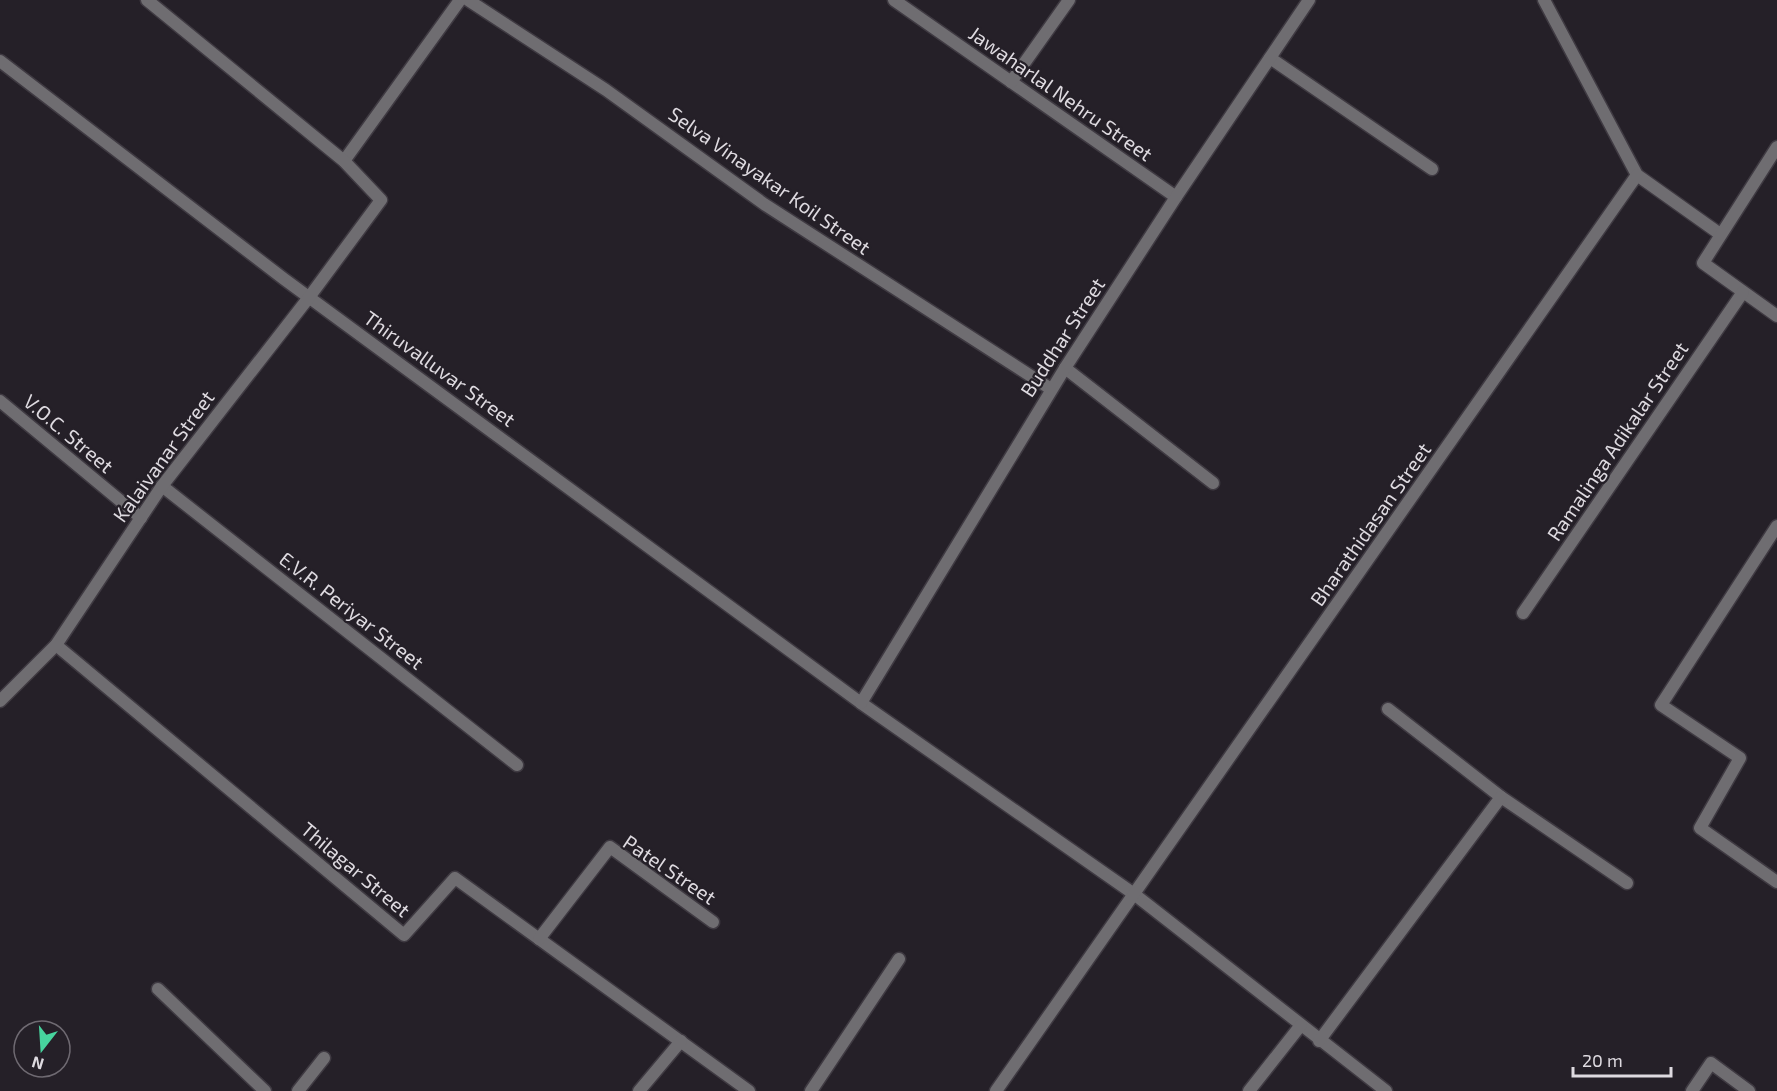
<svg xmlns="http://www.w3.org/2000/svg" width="1777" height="1091" font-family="'Exo 2',sans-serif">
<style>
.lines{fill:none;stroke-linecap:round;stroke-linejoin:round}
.street-casing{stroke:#3f3a42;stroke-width:15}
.street{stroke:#6f6d71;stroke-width:12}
.labels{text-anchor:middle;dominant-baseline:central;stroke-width:4.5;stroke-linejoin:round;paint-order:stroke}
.street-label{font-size:20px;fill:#dedae0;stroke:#252028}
</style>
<rect width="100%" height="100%" fill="#252028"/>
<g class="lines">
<defs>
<g id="street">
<path d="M468 0 606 90 764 204 1051 389"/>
<path d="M894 0 1176 197"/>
<path d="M1544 0 1637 175 1720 234"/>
<path d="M1270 58 1432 169"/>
<path d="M0 61 284 279 861 703 1134 894 1386 1091"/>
<path d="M1011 82 1069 0"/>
<path d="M1777 147 1703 263 1777 316"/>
<path d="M344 161 460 0"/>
<path d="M1065 368 1213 483"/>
<path d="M0 401 141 518"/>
<path d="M162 486 517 765"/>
<path d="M1777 526 1661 705 1740 758 1700 828 1777 882"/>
<path d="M1523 613 1743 292"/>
<path d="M56 645 404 935 455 878 749 1091"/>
<path d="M0 701 56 645 162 486 310 296 381 200 344 161 147 0"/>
<path d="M861 703 1065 368 1176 197 1309 0"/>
<path d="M1388 709 1501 797 1627 883"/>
<path d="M539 939 610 847 713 922"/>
<path d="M158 989 265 1091"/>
<path d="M1319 1041 1501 797"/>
<path d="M298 1091 324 1058"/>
<path d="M639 1091 681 1041"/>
<path d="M811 1091 899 959"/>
<path d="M996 1091 1637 175"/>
<path d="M1249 1091 1301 1025"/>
<path d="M1692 1091 1711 1063 1749 1091"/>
</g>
</defs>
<use href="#street" class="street-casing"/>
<use href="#street" class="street"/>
</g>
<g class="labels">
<g class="street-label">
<text transform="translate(1061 93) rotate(35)">Jawaharlal Nehru Street</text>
<text transform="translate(770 180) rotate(35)">Selva Vinayakar Koil Street</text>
<text transform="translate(1062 337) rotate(-57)">Buddhar Street</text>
<text transform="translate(440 368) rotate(36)">Thiruvalluvar Street</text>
<text transform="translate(69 433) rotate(40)">V.O.C. Street</text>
<text transform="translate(1617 441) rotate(-56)">Ramalinga Adikalar Street</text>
<text transform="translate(163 456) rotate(-54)">Kalaivanar Street</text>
<text transform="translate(1370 524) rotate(-55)">Bharathidasan Street</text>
<text transform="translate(352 610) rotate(38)">E.V.R. Periyar Street</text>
<text transform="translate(356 869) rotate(40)">Thilagar Street</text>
<text transform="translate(670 869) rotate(34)">Patel Street</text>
</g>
</g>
<g transform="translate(42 1049) rotate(197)"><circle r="28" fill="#252028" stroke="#6f6a72" stroke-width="1.5"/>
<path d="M0-4.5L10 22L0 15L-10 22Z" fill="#47d49e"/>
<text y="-9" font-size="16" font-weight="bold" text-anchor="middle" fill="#dedae0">N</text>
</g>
<path d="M1573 1067v9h98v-9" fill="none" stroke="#dedae0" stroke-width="3"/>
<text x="1582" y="1067" font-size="18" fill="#dedae0" stroke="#252028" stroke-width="4.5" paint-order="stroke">20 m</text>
</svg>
